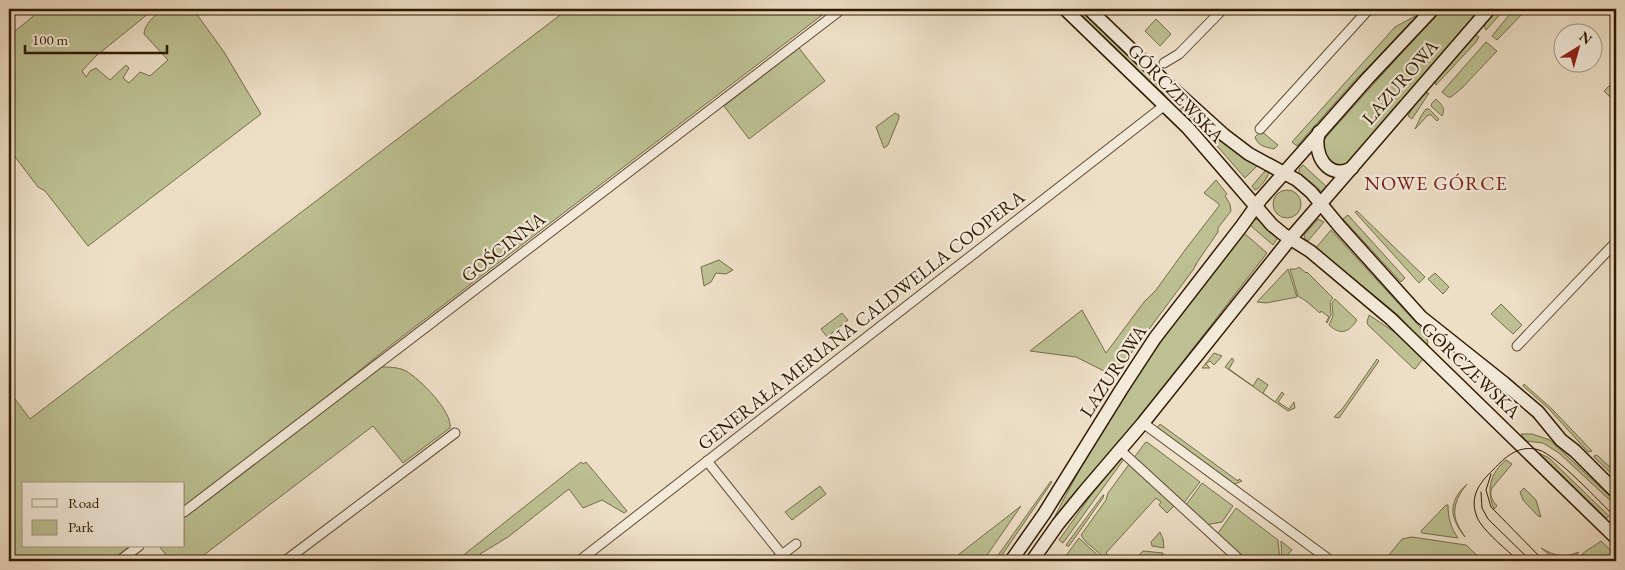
<svg xmlns="http://www.w3.org/2000/svg" width="1625" height="570" font-family="'EB Garamond',serif">
<style>
.green{fill:#bcc092;stroke:#766d49}
.lines{fill:none;stroke-linecap:round;stroke-linejoin:round}
.minor-casing{stroke:#604b32;stroke-width:11}
.secondary-casing{stroke:#311a00;stroke-width:15}
.minor{stroke:#f3eada;stroke-width:9}
.secondary{stroke:#f3eada;stroke-width:12}
.tram{stroke:#311a00;stroke-width:1}
.labels{text-anchor:middle;dominant-baseline:central;stroke-width:4.5;stroke-linejoin:round;paint-order:stroke}
.street-label{font-size:19px;fill:#311a00;stroke:#f3eada}
.neighbourhood-label{font-size:20px;letter-spacing:1px;fill:#7a1f14;stroke:#f3eada}
</style>
<rect width="100%" height="100%" fill="#eddec6"/>
<filter id="stains"><feTurbulence type="fractalNoise" baseFrequency=".004" numOctaves="4"/><feColorMatrix values="0 0 0 0 .2 0 0 0 0 .09 0 0 0 0 .02 0 0 0 .5 -.17"/></filter>
<radialGradient id="worn" r=".72"><stop offset=".6" stop-color="#630" stop-opacity="0"/><stop offset="1" stop-color="#630" stop-opacity=".3"/></radialGradient>
<g class="green">
<path d="M42 9H154L96 56 82 71 86 77 90 71 96 68 110 80 126 65 129 68 123 78 129 83 140 72 150 76 168 60 144 34C144 25 156 13 164 9 169 7 186 9 193 9L224 52 261 114 88 246 45 191 38 187 9 149V36Z"/>
<path d="M568 9H830L395 342 293 424 184 508V484H24V546H133L114 561H9V391L30 419Z"/>
<path d="M1073 9H1081C1115 42 1149 75 1185 107 1209 127 1229 149 1257 166L1245 178 1198 124 1176 104 1149 81Z"/>
<path d="M1441 9H1481L1347 164 1338 166 1324 157 1323 142 1327 136Z"/>
<path d="M1497 9H1505L1486 30 1484 26 1485 22Z"/>
<path d="M1514 9H1527L1497 40 1492 36Z"/>
<path d="M1421 13 1387 50 1357 78 1297 146 1292 142 1395 27Z"/>
<path d="M1156 19 1171 34 1160 46 1145 31Z"/>
<path d="M1476 35 1479 37 1476 42 1436 85 1435 80 1474 36Z"/>
<path d="M1486 42 1497 51 1462 88 1451 97H1448L1442 92Z"/>
<path d="M799 48 825 81 749 139 724 106Z"/>
<path d="M1616 79V103L1604 91Z"/>
<path d="M1424 93H1429L1412 119 1408 116 1419 97Z"/>
<path d="M1436 99C1441 104 1446 108 1442 116L1431 106 1432 103Z"/>
<path d="M1426 109H1429L1439 119 1437 121 1431 115H1428L1415 129 1421 116Z"/>
<path d="M895 113 899 115V118L888 145 884 148 876 127Z"/>
<path d="M1261 131 1278 145 1274 149C1267 147 1258 147 1255 137Z"/>
<path d="M1303 165 1328 188 1323 193 1299 173V169Z"/>
<path d="M1265 171 1269 172C1268 178 1260 188 1255 190L1252 186Z"/>
<path d="M1216 180 1227 194 1225 196 1230 204 1231 211 1218 228V232L1198 261 1193 270 1114 376 1076 357 1030 351 1082 310 1106 353 1144 302 1156 290 1185 250 1219 206V204L1204 193Z"/>
<circle cx="1287" cy="204" r="14"/>
<path d="M1357 211 1425 277 1419 283 1355 212Z"/>
<path d="M1348 215 1405 278 1401 282 1343 219Z"/>
<path d="M1258 219 1276 237 1277 239 1273 245 1250 225 1254 220Z"/>
<path d="M1318 219 1324 222 1308 241 1305 239 1304 235Z"/>
<path d="M1331 230 1421 328 1427 339 1428 347 1398 315 1316 248Z"/>
<path d="M1244 233 1267 253 1143 413 1056 517 1055 516C1083 462 1113 408 1149 358 1179 316 1212 275 1244 233Z"/>
<path d="M719 260 733 270 726 274 716 273 711 282 704 286 701 267Z"/>
<path d="M1299 267 1306 273 1307 272 1333 298 1330 302 1331 315 1327 323 1326 322 1329 317 1321 311 1320 313 1306 301 1298 296 1290 269H1296Z"/>
<path d="M1288 269 1297 297 1266 303 1257 302Z"/>
<path d="M1435 273 1449 287 1443 294 1428 279Z"/>
<path d="M1335 299 1357 320C1349 332 1341 336 1329 325L1333 316 1332 303Z"/>
<path d="M1501 304 1522 325 1513 334 1491 314Z"/>
<path d="M842 313 848 320 827 337 821 329Z"/>
<path d="M1369 315 1399 335 1423 359 1415 369 1413 368 1368 325 1367 322Z"/>
<path d="M1214 353 1222 356 1214 365 1210 361 1206 364 1210 368H1202Z"/>
<path d="M1232 358 1234 360 1229 369 1253 386 1258 378 1268 385 1263 393 1275 402 1282 392 1284 394 1278 402 1289 409 1294 402 1295 408 1288 411 1225 367Z"/>
<path d="M1377 359 1379 361 1339 418 1334 417 1343 408Z"/>
<path d="M380 367C389 367 398 367 406 371 420 379 453 412 450 428L403 463 373 426 196 561H171L159 546H184V518Z"/>
<path d="M1524 384 1552 409 1592 451 1588 452 1549 409 1523 386Z"/>
<path d="M1160 424 1238 481 1239 479 1242 481 1235 484 1232 483 1157 428Z"/>
<path d="M1521 434H1532L1550 440 1615 501V505L1559 453 1543 443 1526 441Z"/>
<path d="M1147 442 1200 482 1183 504 1133 459 1145 443Z"/>
<path d="M1539 453 1549 458 1609 516 1606 518Z"/>
<path d="M1597 455 1616 473V478L1595 458 1594 456Z"/>
<path d="M1121 458 1124 459 1063 543 1059 540 1089 498Z"/>
<path d="M1506 460 1512 464 1492 488C1489 495 1492 500 1497 506L1494 509C1486 490 1490 473 1506 460Z"/>
<path d="M581 462 583 464 586 462 627 511 624 513 602 500 583 508 569 489 508 537 480 554 486 561H465L461 557Z"/>
<path d="M1130 463 1175 505 1167 513 1159 505 1161 502 1156 498 1106 553 1114 561H1108L1085 541 1081 535 1106 500 1108 493Z"/>
<path d="M1051 481 1052 482 998 561H994Z"/>
<path d="M1202 483 1233 506 1222 522 1205 525 1186 505Z"/>
<path d="M1467 484C1458 495 1451 509 1457 523 1459 528 1463 533 1465 537 1449 517 1448 502 1467 484Z"/>
<path d="M820 486 826 494 792 520 785 512Z"/>
<path d="M1524 488 1536 500 1541 517 1538 516 1523 500 1520 492Z"/>
<path d="M1103 495H1104L1103 498 1069 546H1067L1066 545Z"/>
<path d="M1446 505H1448C1448 518 1451 528 1458 538L1422 533 1421 531Z"/>
<path d="M1021 506 983 561H966L958 555Z"/>
<path d="M1236 508 1278 540 1280 561H1243L1216 536Z"/>
<path d="M1160 532 1163 539 1164 548 1152 546 1151 542Z"/>
<path d="M1412 537 1466 545 1483 561H1384L1402 539Z"/>
<path d="M1079 538 1104 561H1062Z"/>
<path d="M1281 541 1292 550 1282 561Z"/>
<path d="M1601 541 1616 555V558L1613 561H1589L1582 554C1589 548 1595 546 1601 541Z"/>
<path d="M1541 548C1555 556 1563 558 1579 552L1569 561H1557Z"/>
<path d="M1143 551 1163 553V561H1133Z"/>
</g>
<g class="lines">
<defs>
<g id="minor">
<path d="M1164 63 1179 54 1223 9"/>
<path d="M1260 129 1369 9"/>
<path d="M1517 346 1616 242"/>
<path d="M1143 423 1331 561"/>
<path d="M1120 450 1241 561"/>
<path d="M707 461 787 561"/>
<path d="M184 512 842 9"/>
<path d="M119 561 139 546"/>
<path d="M285 561 455 433"/>
<path d="M579 561 1165 105"/>
<path d="M774 561 796 544"/>
</g>
<g id="secondary">
<path d="M1065 9 1188 128 1272 225 1283 234 1310 251 1391 319 1616 538"/>
<path d="M1089 9 1161 78 1224 135 1249 154 1297 180 1311 192 1340 227 1421 317 1504 383 1538 412 1561 440 1575 451 1616 492"/>
<path d="M1319 132C1312 154 1328 181 1352 168"/>
<path d="M1011 561 1044 514 1121 390 1155 338 1241 227 1261 199 1368 78 1433 9"/>
<path d="M1032 561 1058 524 1084 492 1143 423 1290 239 1489 9"/>
</g>
</defs>
<use href="#minor" class="minor-casing"/>
<use href="#secondary" class="secondary-casing"/>
<use href="#minor" class="minor"/>
<use href="#secondary" class="secondary"/>
<g class="tram">
<path d="M1491 474 1486 490 1491 507 1544 561"/>
<path d="M1481 492 1482 508 1488 519 1531 561"/>
<path d="M1519 561C1508 551 1482 530 1477 517 1469 497 1479 483 1493 470 1505 457 1519 444 1539 450 1556 455 1601 503 1616 518"/>
</g>
</g>
<g class="labels">
<g class="street-label">
<text transform="translate(1400 82) rotate(-49)">LAZUROWA</text>
<text transform="translate(1176 93) rotate(46)">GÓRCZEWSKA</text>
<text transform="translate(503 247) rotate(-38)">GOŚCINNA</text>
<text transform="translate(861 320) rotate(-38)">GENERAŁA MERIANA CALDWELLA COOPERA</text>
<text transform="translate(1471 370) rotate(44)">GÓRCZEWSKA</text>
<text transform="translate(1113 371) rotate(-57)">LAZUROWA</text>
</g>
<g class="neighbourhood-label">
<text x="1436" y="183">NOWE GÓRCE</text>
</g>
</g>
<rect width="1625" height="570" fill="none" stroke="#eddec6" stroke-width="30"/>
<rect x="10" y="10" width="1605" height="550" fill="none" stroke="#311a00" stroke-width="2.5"/>
<rect x="15" y="15" width="1595" height="540" fill="none" stroke="#311a00"/>
<rect x="22" y="482" width="162" height="65" fill="#f3eada" stroke="#a59783"/>
<rect x="32" y="499" width="25" height="8" fill="#f3eada" stroke="#a59783"/>
<text x="68" y="508" font-size="15" fill="#311a00">Road</text>
<rect x="32" y="520" width="25" height="15" fill="#bcc092" stroke="#a59783"/>
<text x="68" y="532" font-size="15" fill="#311a00">Park</text>
<g transform="translate(1578 48) rotate(37)"><circle r="24" fill="#f3eada" stroke="#a59783"/>
<path d="M0-4L9 19L0 12L-9 19Z" fill="#8f2418"/>
<text y="-8" font-size="14" font-weight="bold" text-anchor="middle" fill="#311a00">N</text>
</g>
<path d="M25 45v8h142v-8" fill="none" stroke="#311a00" stroke-width="2.5"/>
<text x="32" y="45" font-size="15" fill="#311a00" stroke="#f3eada" stroke-width="4" paint-order="stroke">100 m</text>
<rect width="100%" height="100%" filter="url(#stains)"/>
<rect width="100%" height="100%" fill="url(#worn)"/>
</svg>
